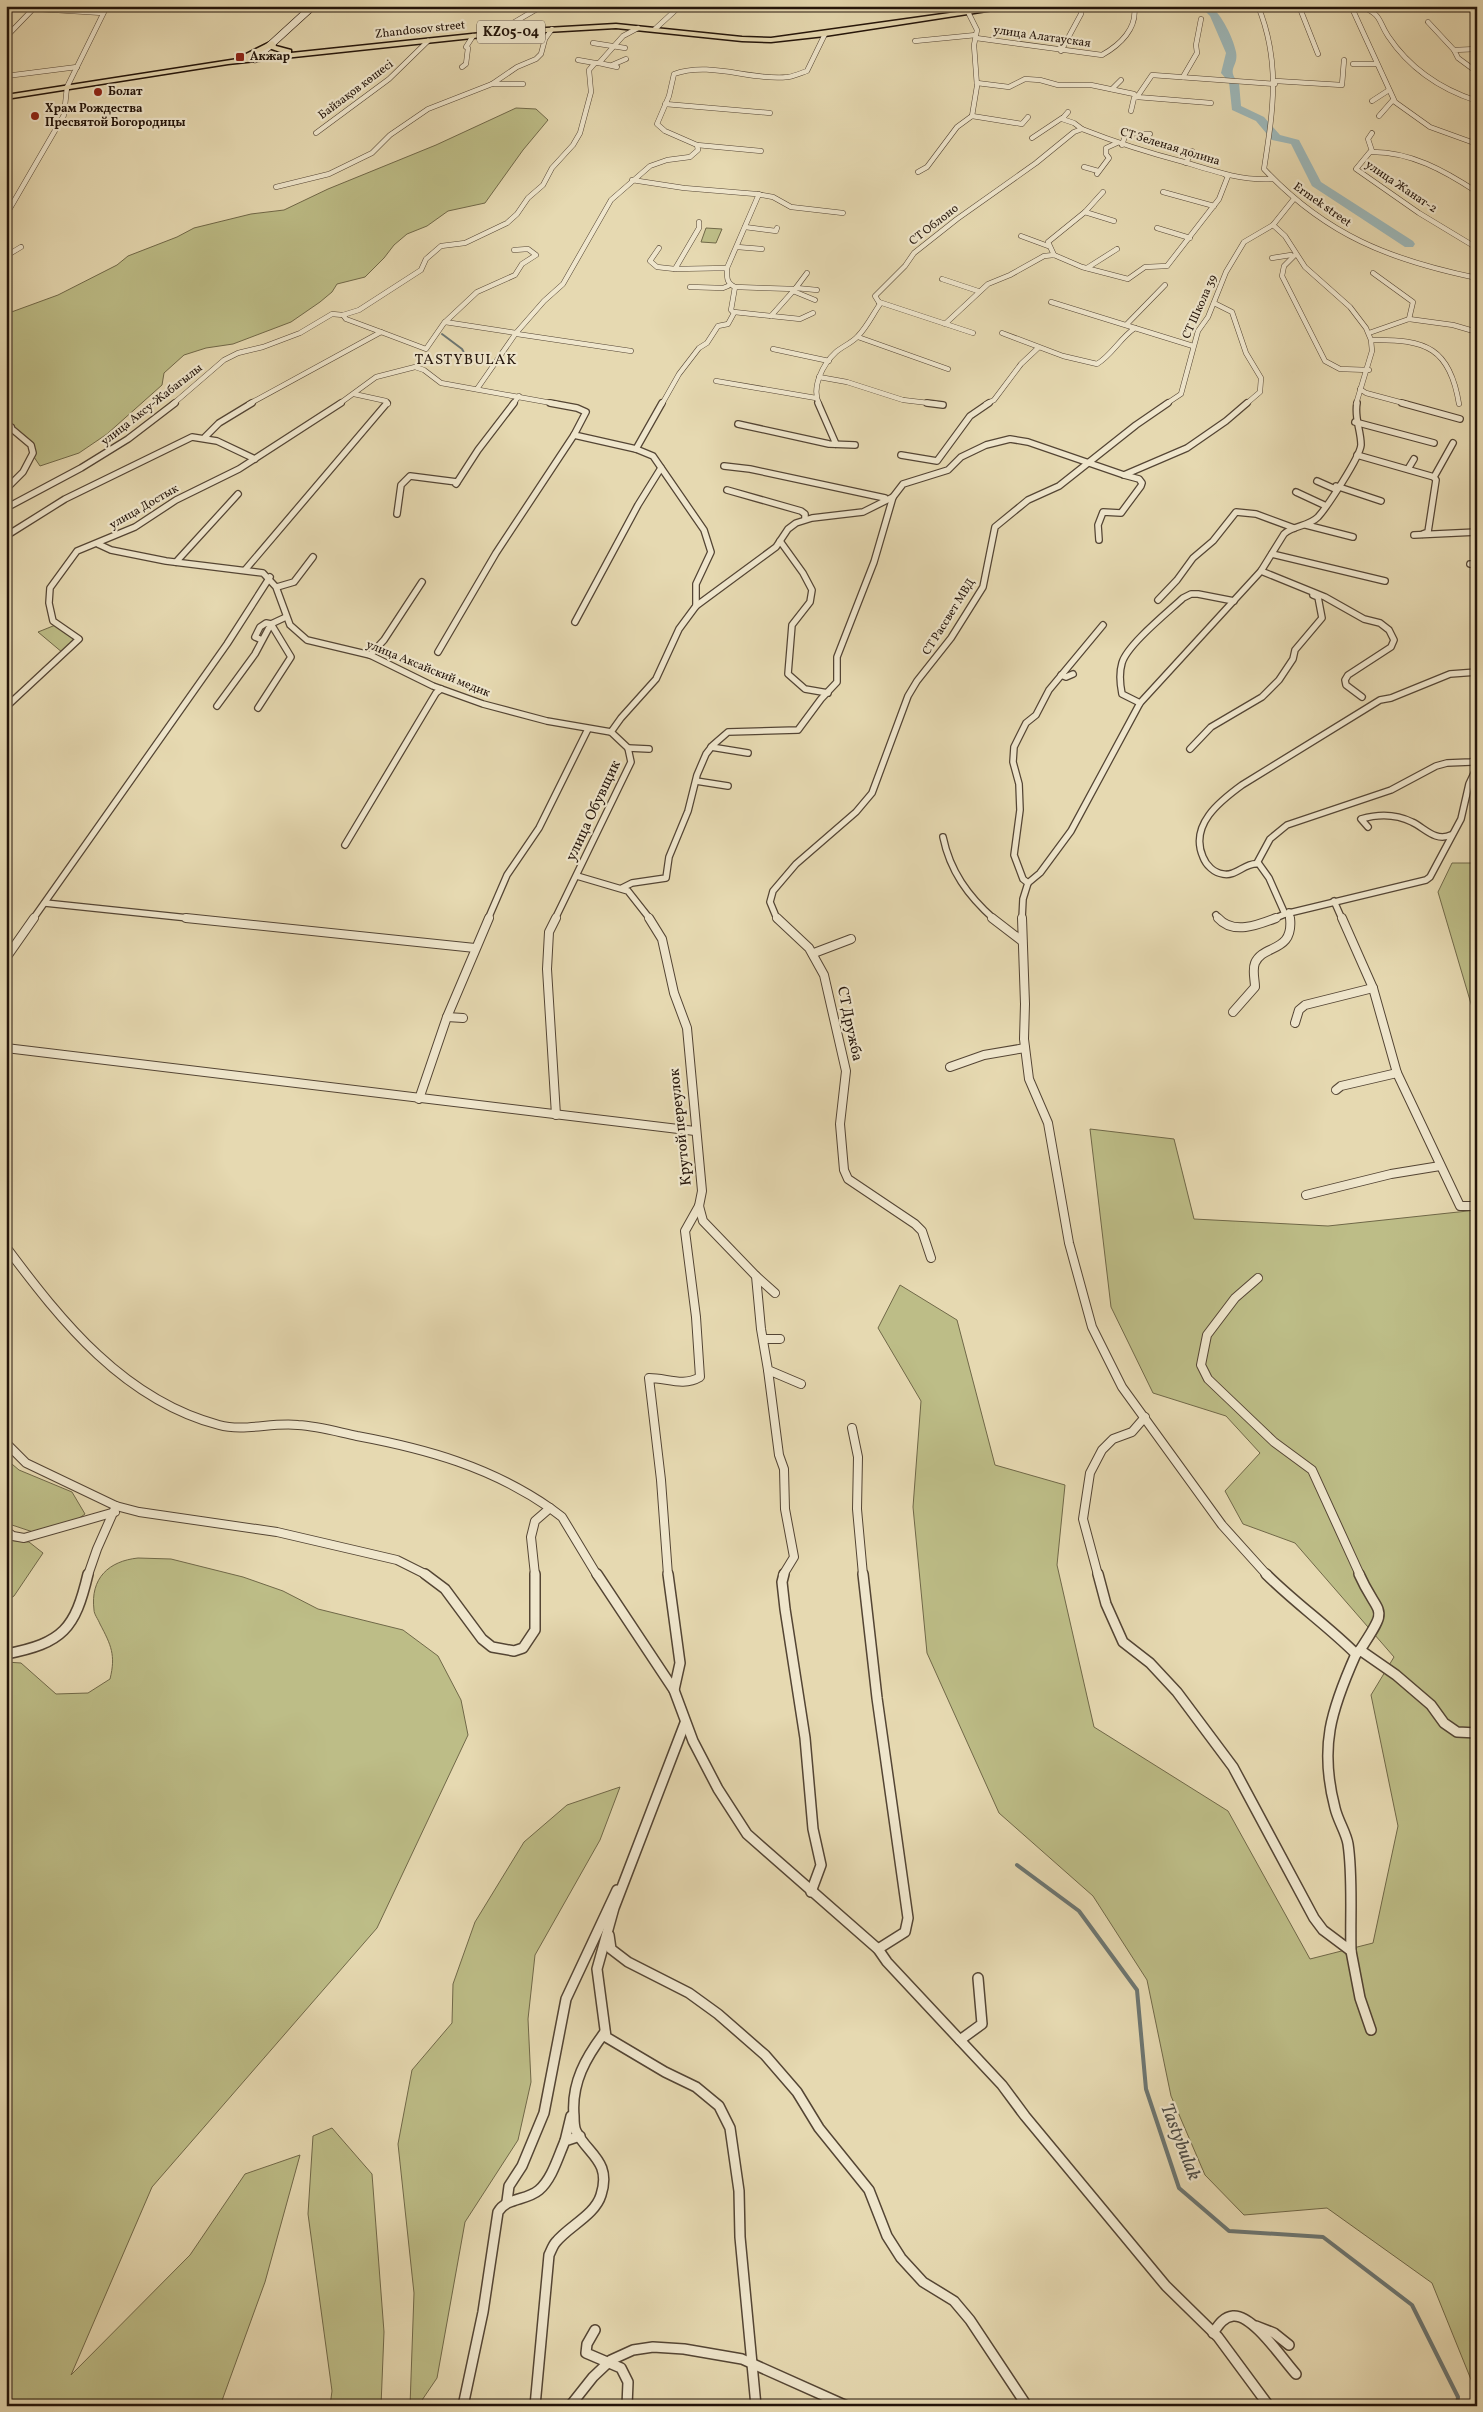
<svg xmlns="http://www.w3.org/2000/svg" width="1483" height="2412" font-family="Vollkorn,serif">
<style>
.green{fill:#bdbd87;stroke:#706848}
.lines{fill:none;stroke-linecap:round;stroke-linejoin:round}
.stream-far1{stroke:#6c7672;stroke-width:2}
.stream{stroke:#6c7672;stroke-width:4}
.river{fill:#9db7b8;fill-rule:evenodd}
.street-far3-casing{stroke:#544534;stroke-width:5.5}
.street-far2-casing{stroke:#544534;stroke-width:8}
.street-far1-casing{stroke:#544534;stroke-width:10}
.street-casing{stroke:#544534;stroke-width:12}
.secondary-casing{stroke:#23140a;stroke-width:8}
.primary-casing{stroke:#23140a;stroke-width:3}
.street-far3{stroke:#efe6cc;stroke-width:4.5}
.street-far2{stroke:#efe6cc;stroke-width:5.5}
.street-far1{stroke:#efe6cc;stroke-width:8}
.street{stroke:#efe6cc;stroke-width:9}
.secondary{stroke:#efe6cc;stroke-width:7}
.primary{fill:#e6d9b1;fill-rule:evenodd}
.poi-dot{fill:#8f2418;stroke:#efe6cc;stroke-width:2}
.labels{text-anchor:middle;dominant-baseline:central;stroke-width:4.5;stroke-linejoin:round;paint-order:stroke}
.far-street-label{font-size:12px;fill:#23140a;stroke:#efe6cc}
.far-poi-label{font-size:12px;font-weight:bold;fill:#23140a;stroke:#efe6cc;text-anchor:start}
.shield{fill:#efe6cc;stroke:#605344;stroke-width:1}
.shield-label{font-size:14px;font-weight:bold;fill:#23140a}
.far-quarter-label{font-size:15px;letter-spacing:1px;fill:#23140a;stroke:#efe6cc}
.street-label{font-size:15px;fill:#23140a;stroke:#efe6cc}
.near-water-label{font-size:19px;font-style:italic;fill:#4e4d47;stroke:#efe6cc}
</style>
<rect width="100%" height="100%" fill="#e6d9b1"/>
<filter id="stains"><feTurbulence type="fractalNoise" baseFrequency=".004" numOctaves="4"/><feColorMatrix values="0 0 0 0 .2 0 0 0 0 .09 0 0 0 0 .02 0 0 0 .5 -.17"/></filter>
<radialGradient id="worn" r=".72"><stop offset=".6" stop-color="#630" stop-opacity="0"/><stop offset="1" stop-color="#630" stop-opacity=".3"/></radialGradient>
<g class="green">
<path d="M516 108 536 109 548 120 523 150 485 203 448 211 427 226 407 234 394 245 384 258 365 277 337 284 332 292 320 302 291 322 233 344 206 348 184 355 164 373 162 385 107 434 79 453 40 466 34 457 33 447 10 422 6 421V314L58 295 117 265 128 256 177 237 194 228 251 214 284 210 328 189 436 145Z"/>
<path d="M706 228 722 229 716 243 701 242Z"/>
<path d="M58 624 78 639 63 653 38 632Z"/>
<path d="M1452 863H1477V1024L1438 892Z"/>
<path d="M1090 1129 1174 1139 1194 1219 1328 1226 1477 1210V2406H1472V2382L1432 2283 1327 2208 1244 2215 1205 2175 1171 2096 1147 1980 1093 1896 999 1813 927 1653 913 1507 921 1401 878 1328 900 1285 957 1320 995 1465 1065 1485 1057 1565 1094 1727 1228 1811 1310 1959 1373 1943 1398 1826 1371 1695 1394 1657 1295 1543 1243 1524 1225 1491 1260 1453 1226 1416 1153 1393 1111 1307Z"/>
<path d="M6 1459 19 1470 72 1492 85 1514 64 1529 33 1532 6 1523Z"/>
<path d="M6 1540 29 1542 43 1553 14 1596 6 1601Z"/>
<path d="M138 1558 171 1559 243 1577 283 1591 318 1609 403 1630 438 1656 461 1700 468 1735 377 1928 152 2187 71 2375 190 2255 245 2174 300 2155 265 2282 220 2406H6V1662L21 1663 56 1694 88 1693 110 1679C116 1655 111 1645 100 1624 98 1619 94 1614 94 1610 90 1578 109 1561 138 1558Z"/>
<path d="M620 1787 600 1840 535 1955 528 2019 531 2082 518 2140 465 2222 437 2378 418 2406H410L414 2293 398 2144 412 2070 452 2023 453 1984 475 1922 524 1842 567 1805Z"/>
<path d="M332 2128 372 2174 384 2332 381 2406H330L332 2391 308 2214 313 2136Z"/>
</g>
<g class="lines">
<path class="stream-far1" d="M442 334 462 349 469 362"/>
<path class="stream" d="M1017 1865 1079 1911 1137 1990 1146 2089 1179 2188 1229 2231 1323 2237 1412 2305 1458 2397 1457 2406"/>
<path class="river" d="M1200 6H1211C1222 16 1233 37 1236 52 1239 67 1225 69 1239 83L1241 106 1264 117 1280 135 1299 140 1321 182 1413 241 1415 244 1413 247H1405L1312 186 1291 144 1272 140 1256 121 1232 110 1229 82 1221 73 1226 53 1210 16Z"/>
<defs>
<g id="street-far3">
<path d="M1258 6C1281 62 1273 111 1264 169 1326 235 1390 260 1477 278"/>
<path d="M1299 6 1318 54"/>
<path d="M1351 6 1395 102 1430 127 1477 144"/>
<path d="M1361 6C1383 16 1377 19 1388 36 1410 69 1440 89 1477 101"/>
<path d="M6 7 103 13"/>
<path d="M1428 22 1454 50"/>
<path d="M655 29 680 6"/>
<path d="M6 37 34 8"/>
<path d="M976 38 1102 55C1120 45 1138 28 1134 6"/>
<path d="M495 41 494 34 542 6"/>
<path d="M915 41 976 35"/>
<path d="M593 43 625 48"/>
<path d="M1477 49 1454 50 1458 58 1477 72"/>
<path d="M1061 51 1081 14 1082 6"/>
<path d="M578 60 595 63"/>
<path d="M599 63 617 67"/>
<path d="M1353 64H1377"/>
<path d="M612 65 626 59"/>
<path d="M462 67 466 64 468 48 466 47 473 36"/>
<path d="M6 76 77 67"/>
<path d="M1183 77 1197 53 1196 45 1201 19"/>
<path d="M1276 81 1342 85 1344 60"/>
<path d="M977 83 1009 87 1025 79 1040 80 1058 85H1091L1134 94 1137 97 1134 98 1131 111"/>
<path d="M492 84H523"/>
<path d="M1112 89 1121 80"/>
<path d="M1372 101 1389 90"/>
<path d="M1211 103 1137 97 1152 75 1275 84"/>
<path d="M665 104 770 113"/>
<path d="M972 116 1022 124 1028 117"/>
<path d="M1379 116 1393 100"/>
<path d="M1082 129C1115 142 1149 153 1184 162 1213 171 1242 181 1273 179"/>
<path d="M316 133 389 79 428 41"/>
<path d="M1372 133 1368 139 1372 151"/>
<path d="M1032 138 1062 118"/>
<path d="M697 145 761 151"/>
<path d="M1122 145 1126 133 1150 134"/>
<path d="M1186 163 1192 151"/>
<path d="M1084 167 1098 171"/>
<path d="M918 172 927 167 957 127 972 116 977 86 974 45 977 30 969 14"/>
<path d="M1097 174 1109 158 1106 154V148L1117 143"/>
<path d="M632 180 684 188 756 194 773 197 791 207 843 213"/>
<path d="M276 187 329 174 372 153 390 135 428 109 492 84 517 67 536 59 541 54 545 39 552 29"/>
<path d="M1163 192 1214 206"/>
<path d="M1477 192C1445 171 1410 151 1370 152L1356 169 1419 213 1477 248"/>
<path d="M1085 212 1114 221"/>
<path d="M6 215 64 115 67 87 107 6"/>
<path d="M1273 225 1285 236 1305 267 1350 307 1366 328 1371 340 1372 351 1356 404"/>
<path d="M745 227 776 231 777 228"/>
<path d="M1157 228 1190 238"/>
<path d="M1021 236 1048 246"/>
<path d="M737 247 762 249"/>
<path d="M659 248 650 261 657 267 675 269"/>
<path d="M1054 255 1048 242 1085 212 1103 192"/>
<path d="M1295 255 1284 266 1282 276 1325 361 1340 369 1369 370"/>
<path d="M6 256 21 247"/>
<path d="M1272 258 1291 255"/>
<path d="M727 268 759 194"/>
<path d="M1087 268 1117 249"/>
<path d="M1373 273 1413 302 1409 319"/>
<path d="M942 279 978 291"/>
<path d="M690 287 723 288 728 286"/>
<path d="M735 287 795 289 807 273"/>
<path d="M796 288 817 290"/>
<path d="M793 291 815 300"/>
<path d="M879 302 973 333"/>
<path d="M1051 302 1193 346"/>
<path d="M1214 303 1232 312 1246 353 1261 378 1260 392 1246 404"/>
<path d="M734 312 800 319 813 313"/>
<path d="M343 315 346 319 381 332"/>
<path d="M771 316 795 289"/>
<path d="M445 322 516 333"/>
<path d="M945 324 988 284 1010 275 1044 256 1054 255 1082 267 1128 279 1145 267 1167 266 1219 199 1228 176 1224 174"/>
<path d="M1127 324 1165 285"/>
<path d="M1002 333 1063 356 1097 364C1112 355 1120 338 1135 328"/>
<path d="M1369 333 1409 319 1453 325 1477 332"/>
<path d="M517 334 631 351"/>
<path d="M858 337 948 369"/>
<path d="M1372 340C1426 339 1450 348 1459 404"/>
<path d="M773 349 829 361"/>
<path d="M819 377 847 382 903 400 937 404"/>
<path d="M716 381 816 398"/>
<path d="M477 389 516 333 544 301 563 284 611 200 650 166 667 160 690 157 698 150 697 145 665 131 657 124 669 96 674 74C711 61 750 81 788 77 795 76 801 73 807 71L825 34"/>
<path d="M1360 389 1366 393 1407 404"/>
<path d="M354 394 386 401 388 404"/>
<path d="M173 404 224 360 238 353 263 347 300 333 332 314 343 315 359 310 421 270 426 259 441 246 465 243 507 223 517 214 528 198 543 185 552 168 573 145 580 133 591 92 589 70 595 63H599L623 36 638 28"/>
<path d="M249 404 381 332 426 349 444 323 477 292 515 275 522 264 536 255 528 249 514 250"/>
<path d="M339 404 376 377 415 367 424 370 441 383 557 404"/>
<path d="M513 404 519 396"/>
<path d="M662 404 679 374 699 348 707 343 718 326 728 324 734 313 731 310 735 287C726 283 727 277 727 268L675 269 699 228V222"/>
<path d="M819 404C811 387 823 364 836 352 843 346 852 343 858 336 867 327 873 314 880 304L875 296 905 266 914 253 957 219 1036 163 1074 132 1082 129 1074 123 1062 119 1068 112"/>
<path d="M986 404 994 400 1021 364 1038 348"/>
<path d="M1166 404 1181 394 1198 331 1208 317 1226 272 1244 242 1273 225 1293 200"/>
</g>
<g id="street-far2">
<path d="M550 403 577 408 586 412 574 435 636 449 653 456 704 530 711 552 696 584V606L679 629 656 679 621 718 611 732 628 748 631 762 555 919"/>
<path d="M818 403 836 444"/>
<path d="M927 403 943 405"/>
<path d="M1402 403 1460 419"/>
<path d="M1355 422 1434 443"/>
<path d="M6 424 31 445 33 453 23 472 6 489"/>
<path d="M738 424 829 444 855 445"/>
<path d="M6 436 11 427"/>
<path d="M205 437 219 423 252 403"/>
<path d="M636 449 662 403"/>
<path d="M901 455 937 461 970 416 989 403"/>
<path d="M1357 455 1434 477"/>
<path d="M724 466 750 469 885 498"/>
<path d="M1408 469 1414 459"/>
<path d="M1317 481 1335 489"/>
<path d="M456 484 478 450 514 403"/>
<path d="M1336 486 1381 501"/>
<path d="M727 490 801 511 805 514V519"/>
<path d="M1296 492 1324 505"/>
<path d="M6 508 81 468 128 439 175 403"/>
<path d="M397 514 401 485 410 476 457 482"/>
<path d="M1306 525 1353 537"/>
<path d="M1423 534 1428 532 1436 480 1434 477 1453 443"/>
<path d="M1414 535 1477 532"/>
<path d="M6 536 65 499 192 437 217 441 255 459"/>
<path d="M1099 540 1098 525 1103 512 1121 513 1141 486 1142 483 1139 479 1124 475"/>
<path d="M780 541 803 573 812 590 810 602 792 625 788 674 805 689 828 693"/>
<path d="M98 544 111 550 166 561 263 573 276 587 290 625 307 640 370 655 433 686 483 704 547 721 611 732"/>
<path d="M1272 554 1385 581"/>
<path d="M176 562 238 494"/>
<path d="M1470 564 1477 565"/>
<path d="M245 570 387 403"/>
<path d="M1261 571 1325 597 1364 619 1380 623 1389 630 1394 640 1391 647 1348 675 1345 680 1346 685 1362 697"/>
<path d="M277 587 294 582 313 557"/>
<path d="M1158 600 1177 580 1193 558 1213 541 1236 512 1256 514 1294 528"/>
<path d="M696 606 776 547 788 529 796 523 812 518 863 512 893 497 903 484 948 470 961 457 986 445 1010 439 1028 442 1124 475 1187 448 1226 421 1247 403"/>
<path d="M575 622 638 505 661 468"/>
<path d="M438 652 496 553 574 435"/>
<path d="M370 655 384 640 422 582"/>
<path d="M1477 672 1450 674 1391 698 1380 700 1242 785C1220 801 1189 825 1203 857 1206 865 1214 873 1223 874 1236 877 1245 862 1259 864L1269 878 1285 914 1426 880 1430 877 1461 819 1469 784 1477 767"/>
<path d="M1061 675 1066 677 1073 674"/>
<path d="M1140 703 1122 694C1120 684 1119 673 1122 663 1127 645 1168 612 1183 598L1191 594H1198L1234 601"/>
<path d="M217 706 255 654 271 624 266 623 260 627 255 637 262 640"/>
<path d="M6 707 79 639 53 621 49 603 50 588 77 551 135 527 176 500 239 469 341 403"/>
<path d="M258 708 291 657 271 624 286 617"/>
<path d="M711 747 748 753"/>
<path d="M628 748 649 749"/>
<path d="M1190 749 1211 727 1262 697 1279 680 1293 659 1295 650 1322 618 1318 597 1313 595"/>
<path d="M696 781 728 786"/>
<path d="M1368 827 1361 819C1378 814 1396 814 1412 822 1425 828 1435 842 1451 835"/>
<path d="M943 837C950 871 968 896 994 919"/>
<path d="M345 845 436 693 441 689"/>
<path d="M1257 863 1270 839 1287 825 1391 790 1436 766 1447 763 1471 762 1477 759"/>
<path d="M577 876 628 891 650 919"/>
<path d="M1028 883 1040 873 1071 831 1140 703 1261 571 1284 534C1293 525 1308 527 1318 517 1327 507 1360 457 1361 445 1361 430 1354 418 1357 403"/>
<path d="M622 888 632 883 666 878 669 857 688 811 697 775 706 754 713 745 728 732 798 730 821 699 837 682V657L874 562 893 497"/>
<path d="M1334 901 1342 919"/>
<path d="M45 903 198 919"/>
<path d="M1289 912 1290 919"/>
<path d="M1216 915 1219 919"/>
<path d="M33 919 227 644 270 577"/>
<path d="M488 919 507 875 539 828 588 729"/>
<path d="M777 919 770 902 773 891 796 864 856 812 872 793 908 696 917 681 951 638 983 587 995 527 1028 500 1059 486 1136 425 1168 403"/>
<path d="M1022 919 1023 899 1028 883 1023 879 1014 855 1020 810 1019 784 1013 762 1014 747 1026 723 1036 715 1049 690 1103 625"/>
<path d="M1273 919 1285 914"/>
</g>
<g id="street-far1">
<path d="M186 918 475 948"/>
<path d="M556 918 549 932 547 969 556 1115"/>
<path d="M649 918 662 939 674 993 687 1028 702 1191 699 1206 703 1221 756 1276 761 1329 768 1370 801 1384"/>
<path d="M777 918 809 948 824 975 846 1071 840 1124 844 1170 848 1179 915 1224 922 1231 931 1258"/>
<path d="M992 918 1022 941"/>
<path d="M1022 918 1025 1004 1024 1039 1029 1079 1048 1123 1069 1243 1092 1327 1122 1387 1222 1525 1267 1575"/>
<path d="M1218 918C1233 935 1258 925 1276 918"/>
<path d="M1342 918 1373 988 1397 1073 1460 1206H1477"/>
<path d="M814 953 851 939"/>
<path d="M6 958 34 918"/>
<path d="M1233 1012 1255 987C1255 980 1252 970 1255 963 1263 944 1294 953 1290 918"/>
<path d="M447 1017 489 918"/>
<path d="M1295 1023 1299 1010 1305 1005 1373 988"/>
<path d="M6 1048 695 1131"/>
<path d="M950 1067 984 1055 1025 1048"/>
<path d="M1336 1090 1341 1086 1397 1073"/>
<path d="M419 1099 447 1017 463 1018"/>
<path d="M1306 1195 1391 1174 1440 1166"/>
<path d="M6 1247C62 1322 124 1400 219 1425 244 1432 272 1422 298 1425 318 1426 338 1432 357 1436 427 1449 491 1467 550 1508"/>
<path d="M756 1276 775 1293"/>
<path d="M1258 1278 1235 1298 1207 1335 1201 1365 1208 1379 1274 1442 1312 1470 1360 1575"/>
<path d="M763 1339H780"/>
<path d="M768 1370 779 1455 784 1469 785 1509 794 1557 783 1575"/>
<path d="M852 1428 858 1457 857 1509 863 1575"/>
<path d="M6 1443 26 1463 116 1506 139 1512 277 1532 397 1560 427 1575"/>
<path d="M6 1531 13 1536 24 1538 115 1512"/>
<path d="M88 1575 97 1549 116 1506"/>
<path d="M535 1575 531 1537 535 1521 550 1508 562 1517 597 1575"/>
<path d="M668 1575 661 1480 649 1378C667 1378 683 1387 700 1377L696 1317 685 1231 699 1206"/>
<path d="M1098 1575 1083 1519 1090 1473 1102 1450 1113 1439 1132 1432 1145 1417"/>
</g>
<g id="street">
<path d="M425 1574 445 1589 482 1639 492 1647 514 1651 523 1648 535 1630V1574"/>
<path d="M597 1574 674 1690 693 1741 718 1789 747 1834 878 1949 887 1962 1002 2085 1025 2116 1166 2286 1218 2337 1269 2406"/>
<path d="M668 1574 680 1663 674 1690"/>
<path d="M784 1574 782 1582 785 1609 805 1738 813 1829 821 1865 811 1892"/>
<path d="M863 1574 877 1698 908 1918 905 1932 878 1949"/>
<path d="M1098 1574 1106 1604 1123 1642 1150 1663 1177 1692 1233 1767 1314 1918 1323 1930 1351 1951C1350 1917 1353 1877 1348 1844 1346 1832 1338 1821 1335 1808 1319 1747 1331 1710 1356 1654"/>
<path d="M1266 1574C1295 1603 1328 1626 1356 1654L1360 1650 1396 1675 1431 1705 1444 1723 1457 1732 1477 1733"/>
<path d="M1359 1574C1379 1619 1391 1603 1360 1650"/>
<path d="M6 1654C63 1643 75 1629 88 1574"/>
<path d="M685 1723 614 1908 597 1969 606 2037 665 2072 696 2087 719 2106 730 2128 739 2191 740 2237 756 2406"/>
<path d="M609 1935 611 1949 628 1962 689 1993 718 2014 765 2055 797 2092 819 2128 869 2190 887 2236 901 2258 923 2282 954 2301 970 2320 1027 2406"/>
<path d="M1351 1951 1360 1998 1371 2030"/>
<path d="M960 2040 982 2024 978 1978"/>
<path d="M565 2141 571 2116"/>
<path d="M507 2201 509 2186 522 2166 544 2113 566 1999 617 1890"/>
<path d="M1256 2326 1274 2333 1289 2345"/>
<path d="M595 2330 587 2344 586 2353 621 2368 628 2382 627 2406"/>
<path d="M1213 2333C1218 2326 1223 2317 1233 2316 1253 2314 1283 2360 1296 2374"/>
<path d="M463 2406 483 2312 498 2212C507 2197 526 2201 539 2190 552 2179 558 2157 565 2141L580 2136"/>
<path d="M535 2406 549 2255C551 2251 553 2245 556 2242 569 2226 595 2215 601 2195 612 2161 587 2154 576 2131 574 2127 574 2120 574 2116 571 2083 586 2057 605 2032"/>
<path d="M570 2406 593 2377 611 2360 633 2350 653 2347 684 2349 742 2359 847 2406"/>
</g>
<g id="secondary">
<path d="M1469 6 1477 10"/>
<path d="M255 59 313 6"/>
</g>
<path id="primary" d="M1000 6H1019L825 36 771 42 742 41 616 28 511 34 228 64 6 99V95L244 58V55L272 41 274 42 276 46 291 50V53L511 30 616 24 742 37 771 38ZM269 48 286 54 252 57Z"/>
</defs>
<use href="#street-far3" class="street-far3-casing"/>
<use href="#street-far2" class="street-far2-casing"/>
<use href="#street-far1" class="street-far1-casing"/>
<use href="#street" class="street-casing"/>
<use href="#secondary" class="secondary-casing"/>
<use href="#primary" class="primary-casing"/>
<use href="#street-far3" class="street-far3"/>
<use href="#street-far2" class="street-far2"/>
<use href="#street-far1" class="street-far1"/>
<use href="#street" class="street"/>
<use href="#secondary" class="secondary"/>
<use href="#primary" class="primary"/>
</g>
<g class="poi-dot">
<rect x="235" y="52" width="10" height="10" rx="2.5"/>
<circle cx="98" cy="92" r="5"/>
<circle cx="35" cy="116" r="5"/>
</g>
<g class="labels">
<g class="far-street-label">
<text transform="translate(420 30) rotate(-6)">Zhandosov street</text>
<text transform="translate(1042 37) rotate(8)">улица Алатауская</text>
<text transform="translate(356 90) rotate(-37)">Байзақов көшесі</text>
<text transform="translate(1170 147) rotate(17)">СТ Зеленая долина</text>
<text transform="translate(1401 187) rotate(34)">улица Жанат-2</text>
<text transform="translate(1322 205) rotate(35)">Ermek street</text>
<text transform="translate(934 225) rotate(-38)">СТ Облоно</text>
<text transform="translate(1200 307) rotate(-66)">СТ Школа 39</text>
<text transform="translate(152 405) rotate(-38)">улица Аксу-Жабагылы</text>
<text transform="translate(144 507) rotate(-30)">улица Достык</text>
<text transform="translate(949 617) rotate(-58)">СТ Рассвет МВД</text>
<text transform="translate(428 669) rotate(22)">улица Аксайский медик</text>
</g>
<g class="far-poi-label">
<text x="250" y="57">Акжар</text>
<text x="108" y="92">Болат</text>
<text x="45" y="109">Храм Рождества<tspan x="45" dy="14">Пресвятой Богородицы</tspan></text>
</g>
<rect class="shield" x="477" y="20.5" width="68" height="23" rx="4"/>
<g class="shield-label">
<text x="511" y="32">KZ05-04</text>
</g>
<g class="far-quarter-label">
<text x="466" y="360">TASTYBULAK</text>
</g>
<g class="street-label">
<text transform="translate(594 811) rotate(-65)">улица Обувщик</text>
<text transform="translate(849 1024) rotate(78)">СТ Дружба</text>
<text transform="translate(681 1127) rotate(-96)">Крутой переулок</text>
</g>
<g class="near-water-label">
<text transform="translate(1180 2142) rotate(69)">Tastybulak</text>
</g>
</g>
<rect width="1483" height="2412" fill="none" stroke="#e6d9b1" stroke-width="25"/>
<rect x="8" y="8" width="1468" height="2397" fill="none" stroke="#23140a" stroke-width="2.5"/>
<rect x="12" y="12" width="1458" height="2387" fill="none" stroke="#23140a"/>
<rect width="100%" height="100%" filter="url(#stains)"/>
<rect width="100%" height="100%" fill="url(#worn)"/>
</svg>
